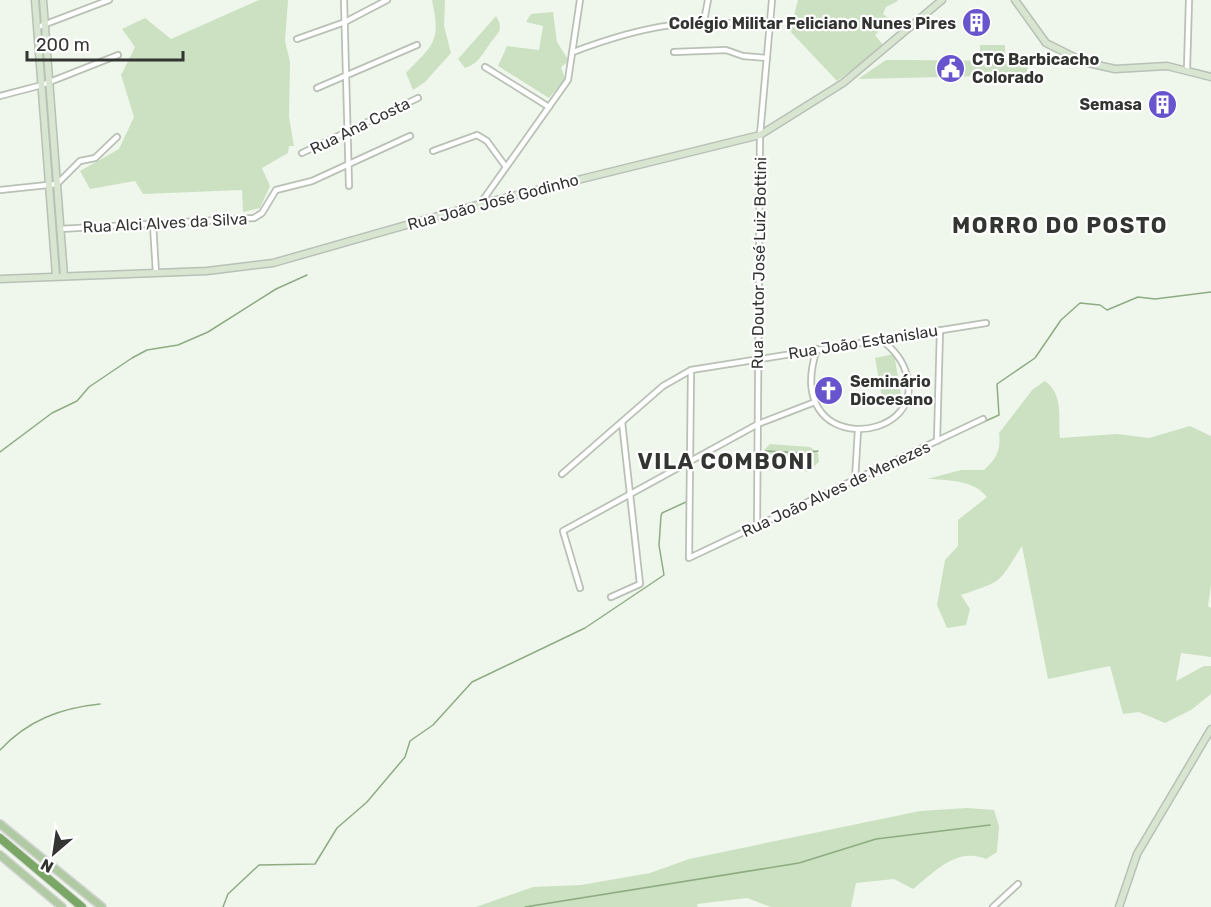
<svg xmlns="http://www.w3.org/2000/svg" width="1211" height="907" font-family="Rubik,sans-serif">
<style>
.green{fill:#cbe1c1}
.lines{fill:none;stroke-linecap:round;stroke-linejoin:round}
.stream{stroke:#8fab83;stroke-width:1.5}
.street-casing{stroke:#b9c0b6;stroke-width:8}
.secondary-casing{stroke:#b9c0b6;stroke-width:9}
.primary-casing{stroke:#d2d3d2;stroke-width:10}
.highway-casing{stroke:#d2d3d2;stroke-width:10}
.street{stroke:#fff;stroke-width:4.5}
.secondary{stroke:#d7e5d1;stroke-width:6}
.primary{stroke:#b0caa3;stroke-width:7}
.highway{stroke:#7ba766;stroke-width:8}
.labels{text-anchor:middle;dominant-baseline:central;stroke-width:4.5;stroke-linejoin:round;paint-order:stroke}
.poi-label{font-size:16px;font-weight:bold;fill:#333532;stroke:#fff;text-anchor:end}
.street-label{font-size:16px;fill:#333532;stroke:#fff}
.district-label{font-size:22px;font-weight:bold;letter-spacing:1.5px;fill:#333532;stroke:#fff}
</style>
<rect width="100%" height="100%" fill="#eff7ec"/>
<g class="green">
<path d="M259 0H288L285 41 290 62 289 117 294 146H289L288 153 262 168 270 186 260 208 243 212 242 190 143 194 135 181 90 189 80 171 119 149 134 117 121 75 135 47 122 29 145 18 171 39Z"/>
<path d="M432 0H445L444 26 451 53 425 82 413 90 406 73C434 44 441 42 432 0Z"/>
<path d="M798 0H897L898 1 886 7 883 14 891 20 875 35 884 46 837 81 790 31Z"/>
<path d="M553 12 557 42 569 61 561 67 565 79 549 98 498 66 507 46 539 50 543 26 526 22 531 14Z"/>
<path d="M496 16C505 31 497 33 489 45 481 56 479 63 465 68L458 59Z"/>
<rect x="980" y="45" width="25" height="14"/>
<path d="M886 60H905L1029 61 1026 75 858 79Z"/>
<path d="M894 354 902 400 883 403 875 358Z"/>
<path d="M1045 381C1064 395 1058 418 1060 438L1117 434 1149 438 1190 426 1211 436V585L1208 606 1211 608V657L1181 653 1176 681 1204 666H1211V694L1191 710 1165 723 1139 712 1123 714 1110 666 1048 679 1022 546C997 584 1005 580 961 595L970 609 966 625 947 628 937 605 945 560 958 546V520L987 497C974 480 948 480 927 479L961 470H984C997 458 1001 450 999 433L1033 389Z"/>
<path d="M770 444 810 447 818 453 819 462 807 472 789 459 773 456 764 450Z"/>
<path d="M967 808 994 810 999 826 997 852 986 859C956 847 936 871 913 889L894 879 856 883 851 907H771L747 898 697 904 698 907H476L533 887 581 885 650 873 689 859 920 811Z"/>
</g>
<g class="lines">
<g class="stream">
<path d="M952 436 999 415 997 384 1035 358 1061 320 1080 303 1100 305 1107 310 1138 297 1155 299 1211 292"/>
<path d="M766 451 803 453 818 451"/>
<path d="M0 452 52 413 77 401 89 387 132 358 147 350 178 345 208 332 276 289 307 275"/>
<path d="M0 750C28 720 61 708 100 704"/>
<path d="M223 907 228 894 259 865 315 864 337 828 367 802 405 757 410 741 433 725 472 682 585 628 664 575 659 545 661 516 662 513 686 502"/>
<path d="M525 907 799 863 876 839 990 825"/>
</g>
<defs>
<g id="street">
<path d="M344 0 349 186"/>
<path d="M704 21 708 0"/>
<path d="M38 27 109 0"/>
<path d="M297 39 345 22 387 0"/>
<path d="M573 52C650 23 688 19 770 25"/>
<path d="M674 52 726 50 743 56 767 58"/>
<path d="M485 67 549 107"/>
<path d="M1187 69 1189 0"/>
<path d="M317 88 417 45"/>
<path d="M0 96 42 85 118 55"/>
<path d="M433 151 477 135 487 141 506 167"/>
<path d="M302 153 418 98"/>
<path d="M0 190 57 184 80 161 95 158 117 137"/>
<path d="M480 204 568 80 580 0"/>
<path d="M153 224 156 273"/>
<path d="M60 229 254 218 262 213 276 190 312 181 410 136"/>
<path d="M817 349C781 457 926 445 907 376 903 360 894 349 881 340"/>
<path d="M691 370 689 558 983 419"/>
<path d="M937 441 940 330"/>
<path d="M562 474 663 386 691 370 986 323"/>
<path d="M855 480 858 430"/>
<path d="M757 526 760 135 772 0"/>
<path d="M580 588 563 531 758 424 815 402"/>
<path d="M611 597 640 584 622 422"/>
<path d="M993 907 1018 884"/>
</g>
<g id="secondary">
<path d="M35 0 56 276"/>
<path d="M43 0 64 276"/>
<path d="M1015 0 1046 43 1084 62 1115 69 1167 66 1211 77"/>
<path d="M0 279 207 271 273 263 480 204 760 135 843 83 942 0"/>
<path d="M1119 907 1137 854 1211 729"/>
</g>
<g id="primary">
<path d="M0 824 102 907"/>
<path d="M0 855 62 907"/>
</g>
<path id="highway" d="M0 838 82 907"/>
</defs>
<use href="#street" class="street-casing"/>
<use href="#secondary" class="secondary-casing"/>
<use href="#primary" class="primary-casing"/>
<use href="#highway" class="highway-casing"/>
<use href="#street" class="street"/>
<use href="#secondary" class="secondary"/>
<use href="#primary" class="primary"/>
<use href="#highway" class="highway"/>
</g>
<defs>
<symbol id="building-disc" viewBox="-11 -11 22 22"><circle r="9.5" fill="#6854cd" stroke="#fff"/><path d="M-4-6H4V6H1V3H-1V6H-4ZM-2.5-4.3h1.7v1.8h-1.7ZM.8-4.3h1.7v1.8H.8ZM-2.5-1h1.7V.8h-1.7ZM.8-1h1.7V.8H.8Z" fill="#fff"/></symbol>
<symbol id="civic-disc" viewBox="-11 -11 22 22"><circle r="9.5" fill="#6854cd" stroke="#fff"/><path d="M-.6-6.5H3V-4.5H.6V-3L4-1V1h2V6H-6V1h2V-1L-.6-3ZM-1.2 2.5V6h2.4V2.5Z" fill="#fff"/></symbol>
<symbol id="church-disc" viewBox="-11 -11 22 22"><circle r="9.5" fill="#6854cd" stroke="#fff"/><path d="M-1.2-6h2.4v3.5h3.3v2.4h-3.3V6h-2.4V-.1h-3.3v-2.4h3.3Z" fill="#fff"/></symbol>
</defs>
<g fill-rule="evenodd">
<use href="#building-disc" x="960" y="6" width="33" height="33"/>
<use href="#civic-disc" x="934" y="52" width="33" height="33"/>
<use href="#building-disc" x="1146" y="88" width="33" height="33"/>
<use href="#church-disc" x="812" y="374" width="33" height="33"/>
</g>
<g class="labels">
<g class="poi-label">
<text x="956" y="23">Colégio Militar Feliciano Nunes Pires</text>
<text x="972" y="59" text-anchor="start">CTG Barbicacho<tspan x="972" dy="18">Colorado</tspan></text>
<text x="1142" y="104">Semasa</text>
<text x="850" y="381" text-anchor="start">Seminário<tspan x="850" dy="18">Diocesano</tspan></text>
</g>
<g class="street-label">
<text transform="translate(360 126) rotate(-26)">Rua Ana Costa</text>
<text transform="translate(493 202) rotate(-15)">Rua João José Godinho</text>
<text transform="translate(165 223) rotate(-3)">Rua Alci Alves da Silva</text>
<text transform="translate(759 263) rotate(-89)">Rua Doutor José Luiz Bottini</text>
<text transform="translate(863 342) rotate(-9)">Rua João Estanislau</text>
<text transform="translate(836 489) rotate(-25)">Rua João Alves de Menezes</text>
</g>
<g class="district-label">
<text x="1060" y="225">MORRO DO POSTO</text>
<text x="726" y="461">VILA COMBONI</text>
</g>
</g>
<g transform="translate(54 853) rotate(209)" stroke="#ffffff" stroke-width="4.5" paint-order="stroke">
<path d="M0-4.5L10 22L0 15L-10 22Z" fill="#333532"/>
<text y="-9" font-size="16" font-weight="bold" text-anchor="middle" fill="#333532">N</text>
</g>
<path d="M27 51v9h156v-9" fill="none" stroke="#333532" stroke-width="3"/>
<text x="36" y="51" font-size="18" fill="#333532" stroke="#ffffff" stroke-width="4.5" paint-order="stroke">200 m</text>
</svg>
